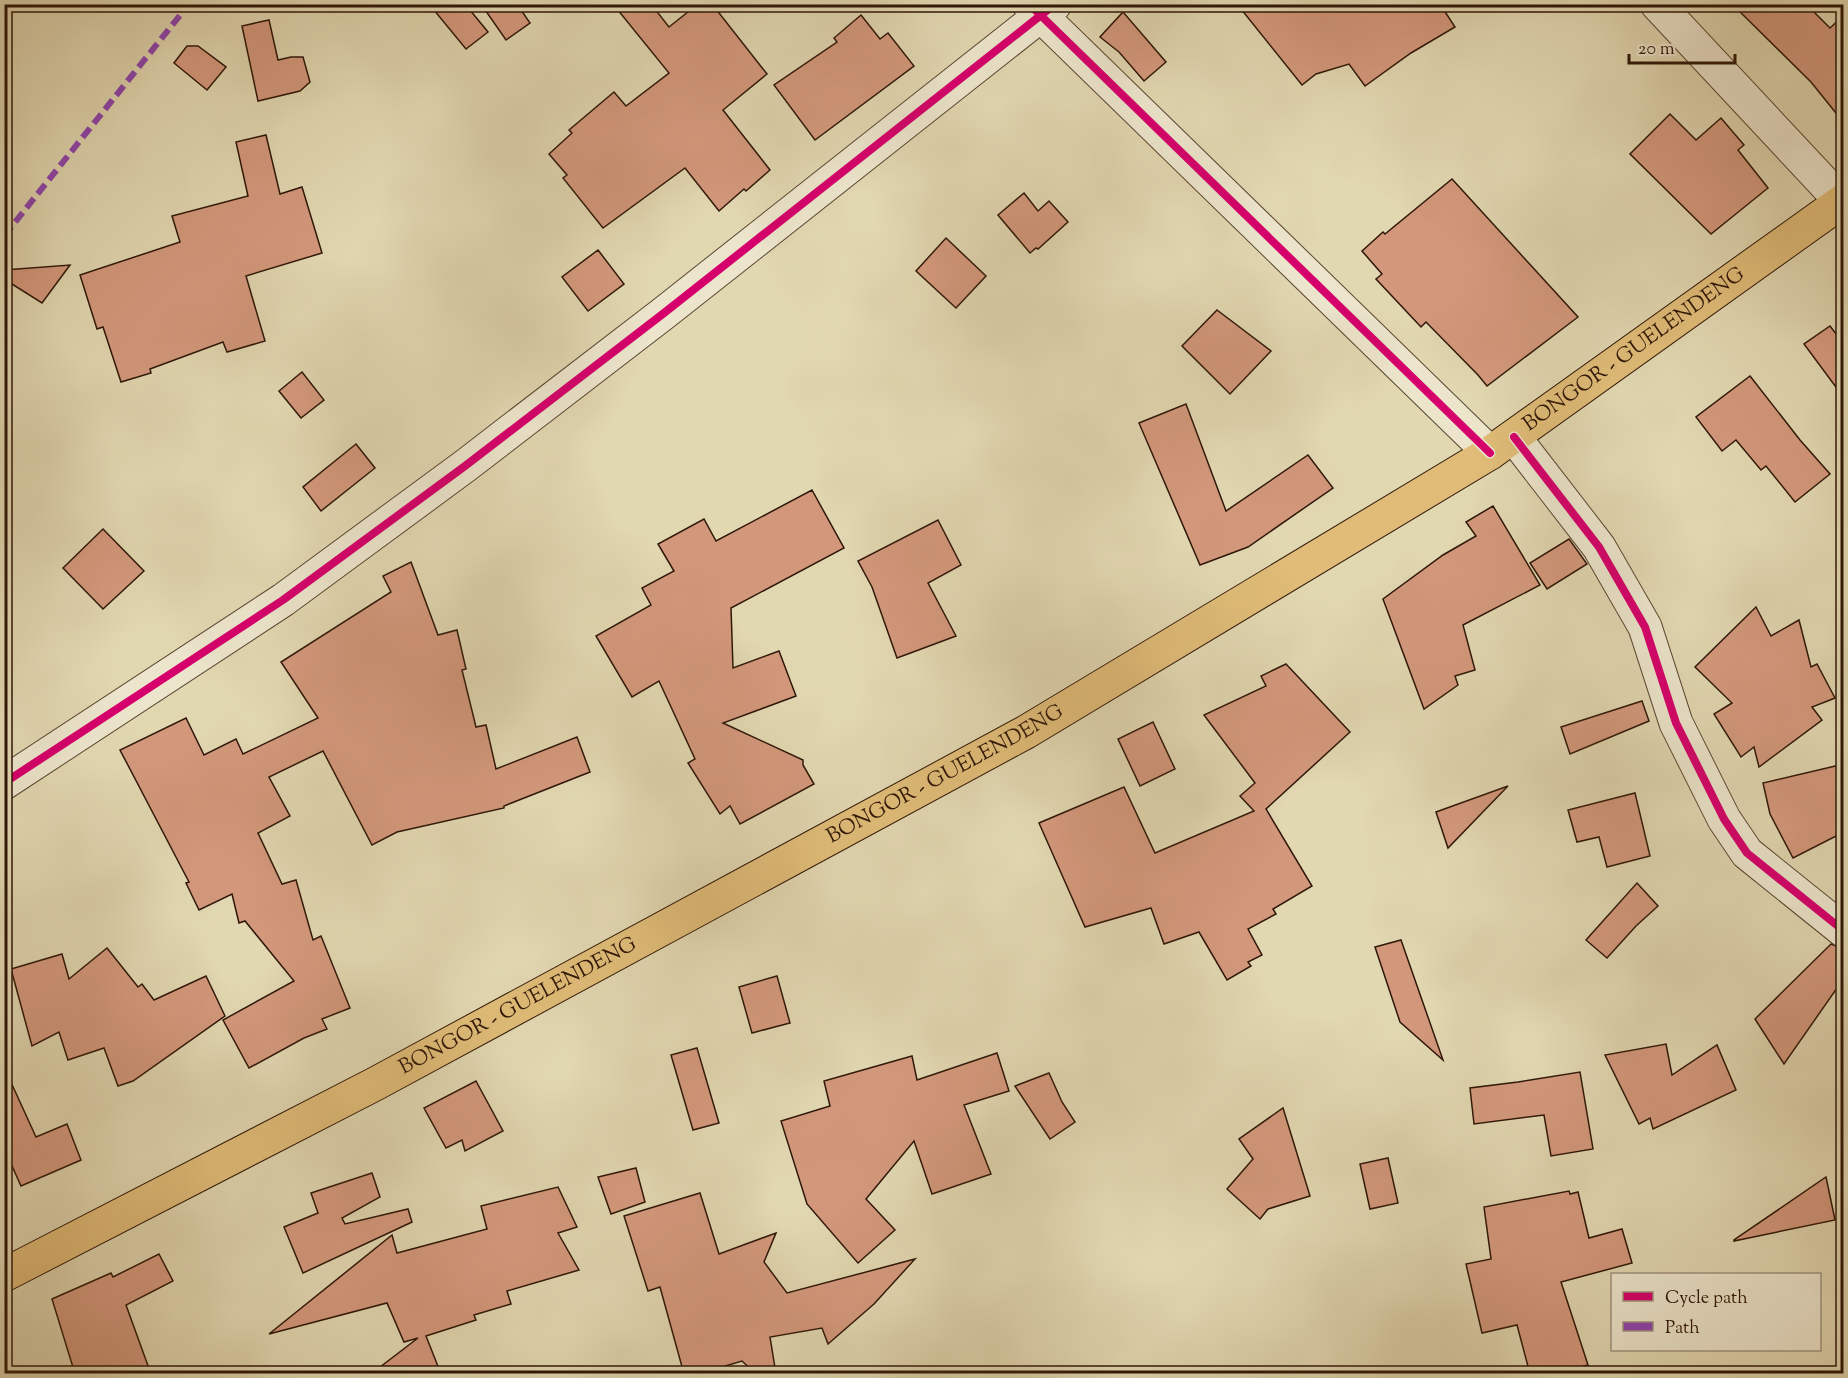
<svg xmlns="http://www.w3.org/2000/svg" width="1848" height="1378" font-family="'Sorts Mill Goudy',serif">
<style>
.building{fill:#d3987c;stroke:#2f1708;stroke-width:1.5}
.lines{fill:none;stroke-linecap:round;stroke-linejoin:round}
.minor-casing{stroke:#5c4732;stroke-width:35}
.highway-casing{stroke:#2f1708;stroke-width:35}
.minor{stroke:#ece5cc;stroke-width:33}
.highway{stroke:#e0bc78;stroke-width:33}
.quiet{stroke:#8e44ad;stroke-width:6;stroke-dasharray:12 6;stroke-linecap:butt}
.cycleway-casing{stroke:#ece5cc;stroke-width:11}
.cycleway{stroke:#d6006c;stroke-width:8}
.labels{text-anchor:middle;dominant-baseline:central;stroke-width:6;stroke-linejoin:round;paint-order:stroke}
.street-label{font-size:21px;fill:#2f1708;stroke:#ece5cc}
</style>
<rect width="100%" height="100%" fill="#e1d7b1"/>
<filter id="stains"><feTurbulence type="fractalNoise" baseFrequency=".00333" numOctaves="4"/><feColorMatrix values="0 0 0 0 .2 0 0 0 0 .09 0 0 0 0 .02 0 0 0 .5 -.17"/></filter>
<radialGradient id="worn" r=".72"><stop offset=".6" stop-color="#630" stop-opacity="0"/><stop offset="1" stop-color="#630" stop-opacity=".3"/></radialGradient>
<g class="building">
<path d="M429 4H465L488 32 466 49Z"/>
<path d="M481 4H517L530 23 506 40Z"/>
<path d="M613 4H651L669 27 698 4H712L767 74 723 110 770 170 746 191 744 189 719 211 685 168 603 228 563 178 567 175 549 154 572 133 569 130 614 92 626 106 669 73Z"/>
<path d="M1237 4H1440L1455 27 1411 53 1365 86 1349 64 1316 74 1302 85Z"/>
<path d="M1732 4H1806L1830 28 1844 15V123L1811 82Z"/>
<path d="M1123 12 1166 62 1144 81 1119 52 1100 37Z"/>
<path d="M861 15 880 39 888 33 914 66 815 140 774 85 837 42 834 38Z"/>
<path d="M269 20 278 60 291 57H303L310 82 300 91 258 101 242 26Z"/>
<path d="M187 46H198L226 67 207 90 174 63Z"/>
<path d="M1670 114 1696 140 1721 118 1744 145 1738 150 1768 188 1711 234 1630 154Z"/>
<path d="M266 135 280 194 302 187 322 253 246 276 265 341 227 352 223 342 150 369 151 373 121 382 103 327 97 329 80 275 180 242 172 216 248 196 236 142Z"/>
<path d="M1452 179 1578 317 1487 386 1478 375 1426 322 1421 327 1376 279 1382 274 1362 251 1383 232 1385 234Z"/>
<path d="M1024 193 1038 211 1049 201 1068 222 1038 249 1036 248 1030 253 998 215Z"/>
<path d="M946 238 986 276 956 308 916 271Z"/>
<path d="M598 250 624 284 588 311 562 277Z"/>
<path d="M70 265 42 303 4 279V270Z"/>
<path d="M1217 310 1271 351 1230 394 1182 346Z"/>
<path d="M1830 326 1844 344V398L1804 344Z"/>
<path d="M302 372 324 400 301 418 279 391Z"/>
<path d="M1750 376 1800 440 1830 474 1795 502 1766 466 1761 470 1736 440 1722 451 1696 417Z"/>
<path d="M1186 404 1226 511 1308 455 1333 488 1248 547 1200 565 1139 423Z"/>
<path d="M356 444 375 468 321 511 303 487Z"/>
<path d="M812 490 844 548 731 608 733 668 779 651 796 696 723 723 803 760V765L814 784 740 824 730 806 720 814 688 763 695 759 659 681 632 697 596 636 651 605 642 588 674 571 658 544 704 519 716 541Z"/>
<path d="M1493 506 1540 585 1463 625 1475 670 1455 676 1458 685 1424 709 1383 599 1443 555 1476 536 1466 522Z"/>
<path d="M938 520 961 565 928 583 956 636 897 658 872 587 858 561Z"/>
<path d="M103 529 144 571 103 609 63 568Z"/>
<path d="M1569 539 1587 564 1547 589 1530 563Z"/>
<path d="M411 562 438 635 457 630 466 669 462 670 476 727 486 725 496 769 577 737 590 772 504 806V808L397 832 372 845 323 751 269 777 290 816 258 833 282 884 296 880 313 940 321 936 350 1008 322 1019 327 1029 304 1038 249 1068 223 1020 294 981 245 921 239 923 232 894 199 910 186 883 189 882 120 750 186 718 204 755 236 739 243 754 318 718 281 662 391 592 383 576Z"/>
<path d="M1756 607 1771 636 1799 620 1811 667 1817 664 1835 698 1812 707 1822 720 1759 767 1754 747 1741 757 1714 714 1732 703 1695 667Z"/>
<path d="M1286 664 1350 732 1266 809 1312 886 1273 909 1276 914 1248 929 1262 955 1248 962 1251 966 1227 980 1199 932 1164 944 1151 908 1085 927 1039 823 1124 787 1155 853 1254 811 1240 796 1255 783 1204 715 1266 686 1261 676Z"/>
<path d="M1642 701 1649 721 1570 754 1561 727Z"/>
<path d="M1153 722 1175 769 1140 786 1118 739Z"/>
<path d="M1844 764V832L1793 858 1770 814 1763 783Z"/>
<path d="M1508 786 1448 848 1436 812Z"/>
<path d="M1635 793 1650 856 1607 867 1599 837 1577 842 1568 810Z"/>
<path d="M1637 883 1658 906 1636 926 1607 958 1586 940Z"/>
<path d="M1401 940 1443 1060 1400 1022 1375 947Z"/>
<path d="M1831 944 1844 949V978L1784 1064 1755 1019Z"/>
<path d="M107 948 138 987 142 984 154 1000 206 976 225 1016 133 1081 118 1086 104 1048 68 1060 59 1032 32 1046 11 969 62 954 69 979Z"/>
<path d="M777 976 790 1023 752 1033 739 987Z"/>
<path d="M1666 1044 1672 1075 1717 1045 1736 1090 1653 1129 1650 1118 1639 1124 1605 1055Z"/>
<path d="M697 1048 719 1123 693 1130 671 1055Z"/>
<path d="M997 1053 1009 1091 964 1105 991 1174 932 1194 914 1141 866 1199 895 1230 858 1263 807 1204 781 1121 830 1106 824 1081 912 1056 917 1080Z"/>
<path d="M4 1067 36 1137 67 1124 81 1160 21 1186 4 1148Z"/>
<path d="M1580 1072 1593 1149 1551 1156 1544 1115 1474 1124 1470 1088 1518 1082Z"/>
<path d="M1049 1073 1062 1102 1075 1122 1050 1139 1015 1086Z"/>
<path d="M476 1081 503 1131 465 1151 462 1140 446 1148 424 1108Z"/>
<path d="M1283 1108 1310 1196 1268 1209 1260 1219 1227 1189 1253 1159 1239 1139Z"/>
<path d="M1388 1158 1398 1203 1370 1209 1360 1164Z"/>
<path d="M636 1168 645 1202 611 1214 598 1177Z"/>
<path d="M372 1173 380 1197 342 1218 345 1224 408 1209 412 1222 303 1273 284 1227 318 1213 311 1193Z"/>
<path d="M1826 1177 1835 1220 1734 1241V1240Z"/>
<path d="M558 1187 577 1227 558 1233 579 1270 507 1291 511 1304 474 1315 476 1320 426 1336 441 1374H371L418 1338 404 1342 387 1303 269 1334 392 1235 397 1253 487 1229 481 1206Z"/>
<path d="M1569 1191 1570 1194 1578 1192 1589 1238 1622 1229 1632 1263 1561 1282 1588 1365 1553 1374H1530L1517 1325 1482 1333 1466 1264 1491 1259 1484 1207Z"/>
<path d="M700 1193 719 1254 776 1233 764 1262 787 1293 915 1259 874 1304 828 1344 822 1328 770 1337 776 1374H756L742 1361 698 1374H684L660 1287 648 1291 624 1216Z"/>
<path d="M159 1254 173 1281 126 1305 151 1374H75L52 1299 111 1273 113 1277Z"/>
</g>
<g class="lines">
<defs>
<g id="minor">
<path d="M1029 4 1490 453"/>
<path d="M1657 4 1841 201"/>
<path d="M1514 437 1599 547 1645 627 1676 723 1724 819 1747 853 1844 931"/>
<path d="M4 783 283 600 465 466 664 313 1055 4"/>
</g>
<g id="highway">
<path id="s1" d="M4 1275 375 1084 1026 732 1490 453 1844 200"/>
</g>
</defs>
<use href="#minor" class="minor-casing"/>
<use href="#highway" class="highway-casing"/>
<use href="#minor" class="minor"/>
<use href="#highway" class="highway"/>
<path class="quiet" d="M4 236 189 4"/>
<defs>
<g id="cycleway">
<path d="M1029 4 1490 453"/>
<path d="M1514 437 1599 547 1645 627 1676 723 1724 819 1747 853 1844 931"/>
<path d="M4 783 283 600 465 466 664 313 1055 4"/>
</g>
</defs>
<use href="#cycleway" class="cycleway-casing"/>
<use href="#cycleway" class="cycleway"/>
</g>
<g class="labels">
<g class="street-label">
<text stroke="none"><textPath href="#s1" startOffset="1876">BONGOR - GUELENDENG</textPath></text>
<text stroke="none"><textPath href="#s1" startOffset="1066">BONGOR - GUELENDENG</textPath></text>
<text stroke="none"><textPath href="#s1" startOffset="580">BONGOR - GUELENDENG</textPath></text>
</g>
</g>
<rect width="1848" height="1378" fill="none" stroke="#e1d7b1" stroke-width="24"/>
<rect x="6" y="6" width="1836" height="1366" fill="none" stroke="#2f1708" stroke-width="3"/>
<rect x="12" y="12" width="1824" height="1354" fill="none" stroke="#2f1708" stroke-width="1.5"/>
<rect x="1611" y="1273" width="210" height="78" fill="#ece5cc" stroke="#a0937e" stroke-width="1.5"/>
<rect x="1623" y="1292" width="30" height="9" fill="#d6006c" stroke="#a0937e" stroke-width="1.5"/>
<text x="1665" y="1303" font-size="18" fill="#2f1708">Cycle path</text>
<rect x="1623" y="1322" width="30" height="9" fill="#8e44ad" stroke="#a0937e" stroke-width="1.5"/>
<text x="1665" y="1333" font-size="18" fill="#2f1708">Path</text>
<path d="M1629 54v9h106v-9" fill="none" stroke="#2f1708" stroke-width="3"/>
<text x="1638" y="54" font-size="18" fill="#2f1708" stroke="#ece5cc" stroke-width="4.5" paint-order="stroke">20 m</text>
<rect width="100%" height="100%" filter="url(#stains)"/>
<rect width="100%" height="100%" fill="url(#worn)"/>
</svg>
